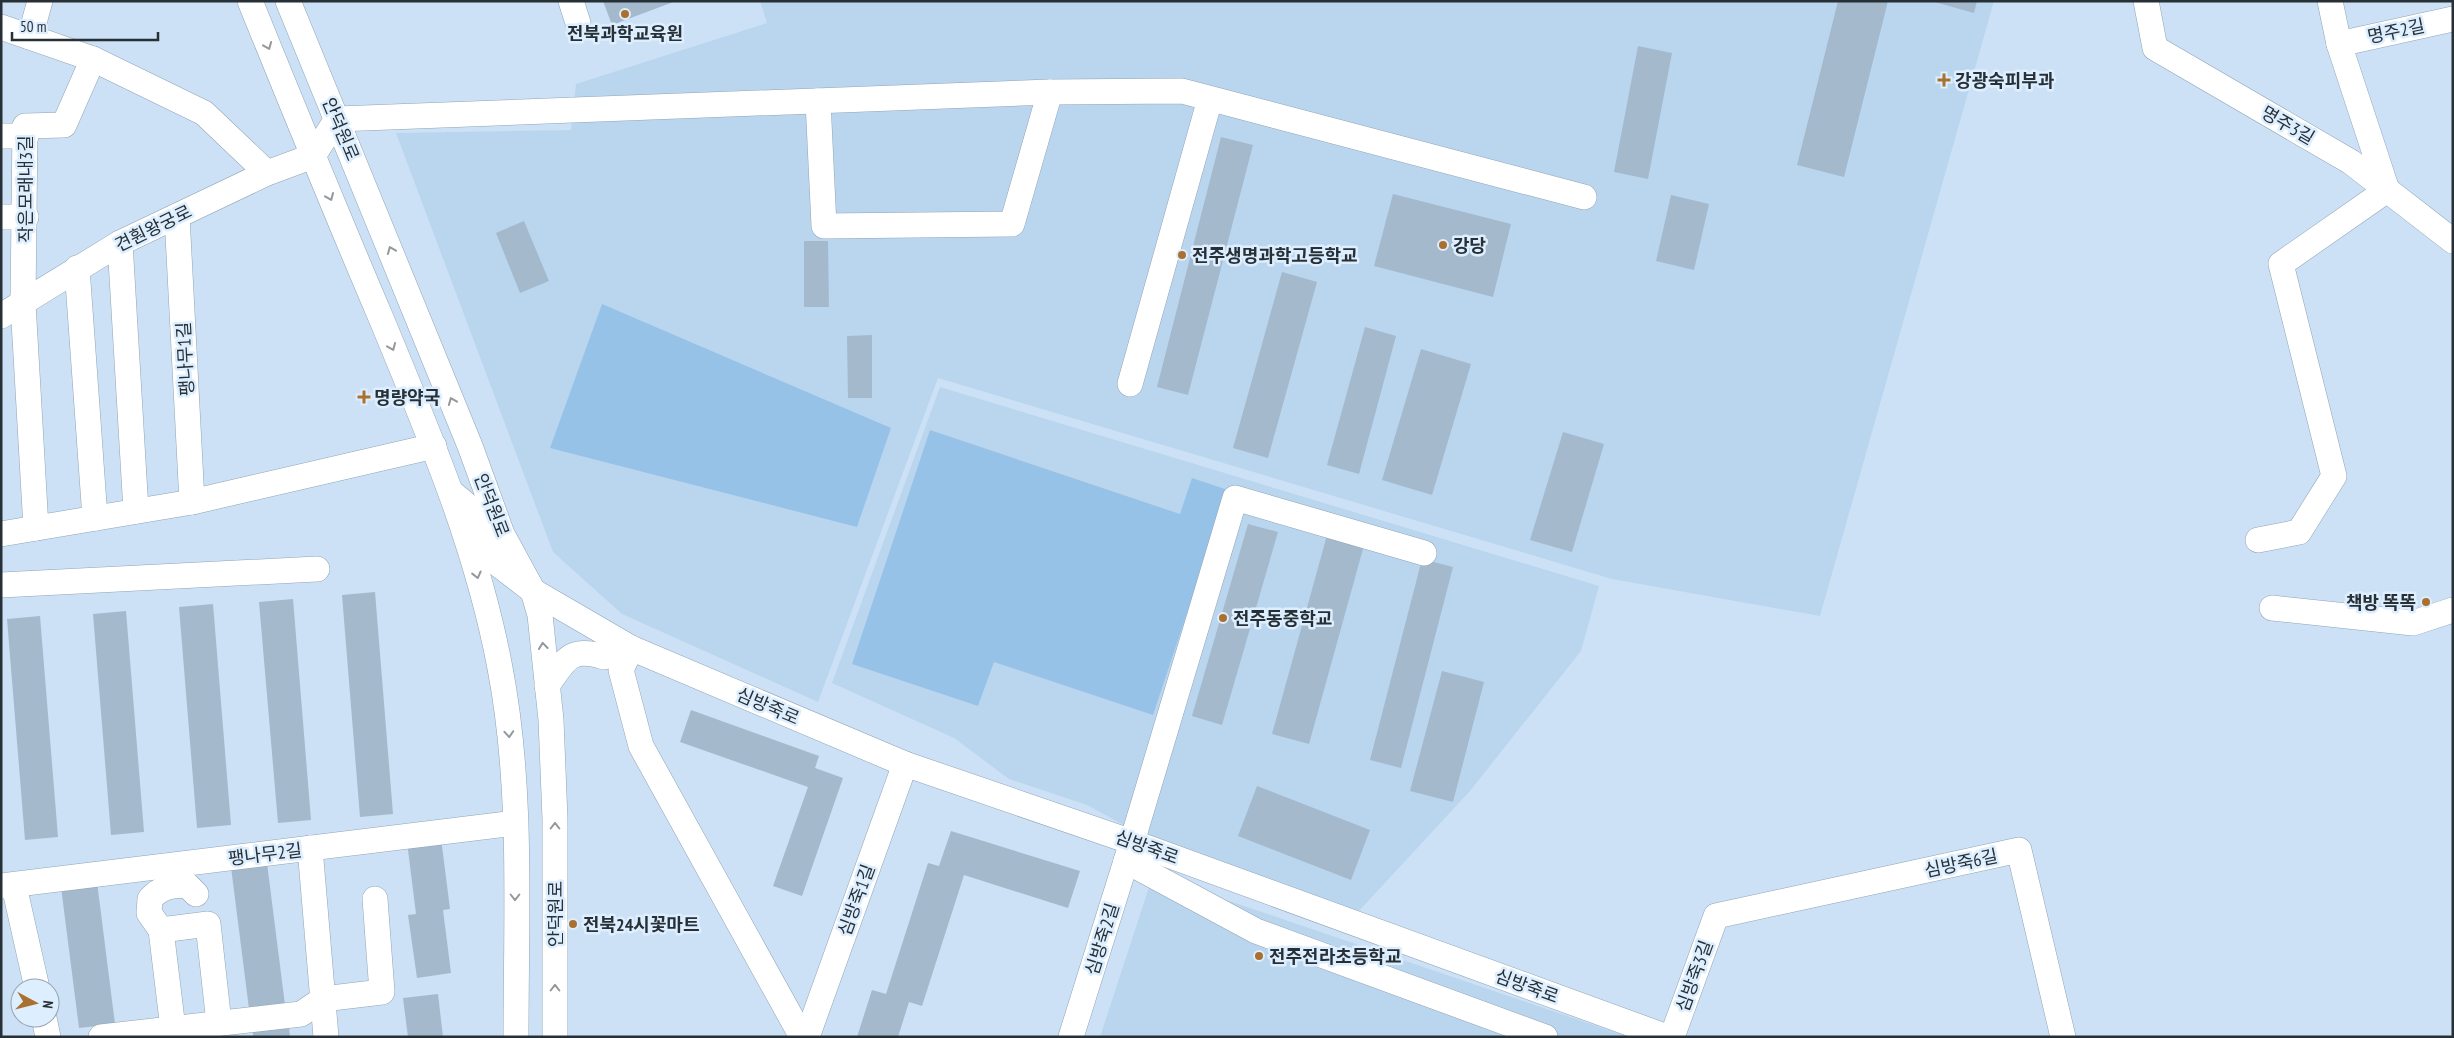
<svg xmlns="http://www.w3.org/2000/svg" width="2454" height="1038" font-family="'PT Sans Narrow','Noto Sans KR',sans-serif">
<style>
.built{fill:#bad6ee}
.green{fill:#97c2e8}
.building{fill:#a4b9cc}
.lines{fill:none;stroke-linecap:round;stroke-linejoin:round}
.minor-casing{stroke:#90a4b7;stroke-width:26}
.minor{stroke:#fff;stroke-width:25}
.oneway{stroke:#93989b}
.poi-dot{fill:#aa7030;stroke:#ddeefe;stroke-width:2}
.labels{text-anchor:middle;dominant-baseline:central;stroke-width:5;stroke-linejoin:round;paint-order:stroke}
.street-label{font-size:18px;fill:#273037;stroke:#ddeefe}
.poi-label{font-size:18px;font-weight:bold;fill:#273037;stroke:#ddeefe;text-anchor:start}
</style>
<rect width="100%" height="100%" fill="#cce1f5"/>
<g class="built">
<path d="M760 1H1994L1820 616 1612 579 938 378 818 702 622 614 553 552 396 133 571 130 576 84 767 23Z"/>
<path d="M940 387 1599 586 1581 651 1470 791 1358 912 1166 848 1087 805 1009 779 954 738 832 683Z"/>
<path d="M1153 875 1629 1037H1100Z"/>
</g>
<g class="green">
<path d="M602 304 891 428 857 527 550 448Z"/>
<path d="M930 430 1180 514 1192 478 1228 490 1153 715 994 662 978 706 852 664Z"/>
</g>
<g class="building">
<path d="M603 1H676L612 25Z"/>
<path d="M1838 1H1888L1844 177 1797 165Z"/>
<path d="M1931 1H1977L1974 13Z"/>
<path d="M1638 46 1672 53 1648 179 1614 172Z"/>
<path d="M1221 137 1253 145 1188 395 1157 387Z"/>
<path d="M1393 194 1511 224 1493 297 1374 266Z"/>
<path d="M1671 195 1709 204 1694 270 1656 261Z"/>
<path d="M524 221 549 281 520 293 496 233Z"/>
<path d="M804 241H828L829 307H804Z"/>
<path d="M1282 272 1317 282 1268 458 1233 448Z"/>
<path d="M1365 327 1396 336 1359 474 1327 465Z"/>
<path d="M872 335V398H848L847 336Z"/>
<path d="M1421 349 1471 364 1432 495 1382 480Z"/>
<path d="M1563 432 1604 444 1572 552 1530 540Z"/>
<path d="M1248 524 1278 532 1222 725 1192 716Z"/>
<path d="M1329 528 1366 538 1309 744 1272 734Z"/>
<path d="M1422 559 1453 567 1401 768 1370 760Z"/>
<path d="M375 592 393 814 360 817 342 595Z"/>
<path d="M293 599 311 820 278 823 259 602Z"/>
<path d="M213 604 231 825 197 828 179 607Z"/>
<path d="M126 611 144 832 111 835 93 614Z"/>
<path d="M40 616 58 837 25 840 7 619Z"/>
<path d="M1442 671 1484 682 1453 802 1410 791Z"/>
<path d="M691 710 819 756 815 768 843 778 802 896 773 886 808 787 680 742Z"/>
<path d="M1257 786 1370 830 1351 880 1238 836Z"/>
<path d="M951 831 1080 871 1068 908 964 875 922 1006 909 1002 898 1037H857L872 990 886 994 928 863 939 866Z"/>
<path d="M441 838 450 909 443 910 451 973 417 978 408 915 416 914 407 842Z"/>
<path d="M267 863 285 1005 249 1009 231 867Z"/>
<path d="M97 882 115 1024 79 1028 61 887Z"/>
<path d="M438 994 443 1037H408L403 998Z"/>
<path d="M289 1027 290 1037H253V1031Z"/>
</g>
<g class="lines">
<defs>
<g id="minor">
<path d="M250 1C293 107 336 213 381 318 428 432 477 545 500 668 523 788 516 914 516 1037"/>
<path d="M288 1 470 446 502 534 533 591 540 615 551 720 555 819V1037"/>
<path d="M571 1 578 23"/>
<path d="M2146 1 2155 48 2351 162 2453 241"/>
<path d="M1 27 93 59 204 113 267 173"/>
<path d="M30 37 40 1"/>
<path d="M2339 44 2453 19"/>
<path d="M818 101 824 226 1012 224 1050 92"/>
<path d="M1 136H26"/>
<path d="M177 216 192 502"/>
<path d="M1 217H26"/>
<path d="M120 243 136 511"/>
<path d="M77 268 95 518"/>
<path d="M1 316 120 243 267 173 313 156 337 119 1050 92 1182 91 1584 197"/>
<path d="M1130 384 1210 99"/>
<path d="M451 492 469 507 490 558 533 591 631 648 905 764 1132 842 1667 1037"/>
<path d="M36 528 23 303 25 126 64 125 93 59"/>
<path d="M1 534 192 502 434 446"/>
<path d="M2258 540 2299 532 2334 476 2281 264 2387 190 2339 44 2330 1"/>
<path d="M1 585 317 569"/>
<path d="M2272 608 2413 623 2453 610"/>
<path d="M631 648 621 670 641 746 802 1037"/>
<path d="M547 686C565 660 570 646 604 657L613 638"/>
<path d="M310 848 326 1037"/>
<path d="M1126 861 1256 931 1545 1037"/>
<path d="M1 886 515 823"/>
<path d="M14 886 37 988"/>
<path d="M161 930 208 924 219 1023"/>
<path d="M44 1018 48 1037"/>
<path d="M101 1037 301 1014 323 999 382 992 375 899"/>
<path d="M174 1037 161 930 149 913 150 899C161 887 172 885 187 885L196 894"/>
<path d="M807 1037 905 764"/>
<path d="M1071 1037 1132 842 1235 498 1424 553"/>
<path d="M1672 1037 1716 916 2019 850 2063 1037"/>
</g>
</defs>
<use href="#minor" class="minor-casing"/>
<use href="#minor" class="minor"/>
</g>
<defs><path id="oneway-chevron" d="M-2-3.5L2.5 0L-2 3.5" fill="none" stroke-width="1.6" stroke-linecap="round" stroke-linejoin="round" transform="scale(1.25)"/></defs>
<g class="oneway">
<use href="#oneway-chevron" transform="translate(268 46) rotate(68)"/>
<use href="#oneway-chevron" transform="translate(330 197) rotate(67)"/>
<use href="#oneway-chevron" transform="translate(391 250) rotate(-112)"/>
<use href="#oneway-chevron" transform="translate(392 347) rotate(67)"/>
<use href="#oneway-chevron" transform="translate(452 401) rotate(-112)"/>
<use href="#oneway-chevron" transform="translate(477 575) rotate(76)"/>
<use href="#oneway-chevron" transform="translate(543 646) rotate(-96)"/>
<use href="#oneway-chevron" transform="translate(509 734) rotate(86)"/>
<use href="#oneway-chevron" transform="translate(555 826) rotate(-90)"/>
<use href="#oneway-chevron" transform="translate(515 897) rotate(90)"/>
<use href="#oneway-chevron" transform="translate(555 988) rotate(-90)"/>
</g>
<g class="poi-dot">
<circle cx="625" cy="14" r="5"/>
<path d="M1941.5 72.5h5v5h5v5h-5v5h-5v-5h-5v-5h5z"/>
<circle cx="1443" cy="245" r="5"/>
<circle cx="1182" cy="255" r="5"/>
<path d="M361.5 389.5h5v5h5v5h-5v5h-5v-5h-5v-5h5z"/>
<circle cx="2426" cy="602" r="5"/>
<circle cx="1223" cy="618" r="5"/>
<circle cx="573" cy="924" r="5"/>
<circle cx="1259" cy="956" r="5"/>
</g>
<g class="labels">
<g class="street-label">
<text transform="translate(2396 31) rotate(-12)">명주2길</text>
<text transform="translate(2288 125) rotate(30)">명주3길</text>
<text transform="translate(341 129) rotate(67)">안덕원로</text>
<text transform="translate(25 189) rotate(-90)">작은모래내3길</text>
<text transform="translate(153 228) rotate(-26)">견훤왕궁로</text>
<text transform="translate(185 359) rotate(-93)">팽나무1길</text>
<text transform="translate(492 505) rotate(69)">안덕원로</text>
<text transform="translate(768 706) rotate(23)">심방죽로</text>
<text transform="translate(1147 847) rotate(20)">심방죽로</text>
<text transform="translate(265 854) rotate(-7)">팽나무2길</text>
<text transform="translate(1961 863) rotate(-12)">심방죽6길</text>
<text transform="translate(856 900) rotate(-70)">심방죽1길</text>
<text transform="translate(555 914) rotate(-90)">안덕원로</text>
<text transform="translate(1102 939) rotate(-73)">심방죽2길</text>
<text transform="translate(1694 976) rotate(-70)">심방죽3길</text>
<text transform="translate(1527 986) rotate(20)">심방죽로</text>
</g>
<g class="poi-label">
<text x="625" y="33" text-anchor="middle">전북과학교육원</text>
<text x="1955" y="80">강광숙피부과</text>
<text x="1453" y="245">강당</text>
<text x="1192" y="255">전주생명과학고등학교</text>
<text x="374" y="397">명량약국</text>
<text x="2416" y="602" text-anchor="end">책방 똑똑</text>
<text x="1233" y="618">전주동중학교</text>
<text x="583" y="924">전북24시꽃마트</text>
<text x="1269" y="956">전주전라초등학교</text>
</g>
</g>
<rect width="2454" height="1038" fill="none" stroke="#273037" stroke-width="5"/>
<g transform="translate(35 1003) rotate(97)"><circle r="24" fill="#ddeefe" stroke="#94a2ae"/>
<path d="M0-4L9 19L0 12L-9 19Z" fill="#aa7030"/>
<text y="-8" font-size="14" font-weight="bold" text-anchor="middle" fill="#273037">N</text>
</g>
<path d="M12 32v8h146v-8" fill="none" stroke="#273037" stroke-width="2.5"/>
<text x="20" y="32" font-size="15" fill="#273037" stroke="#ddeefe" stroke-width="4" paint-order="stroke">50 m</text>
</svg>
